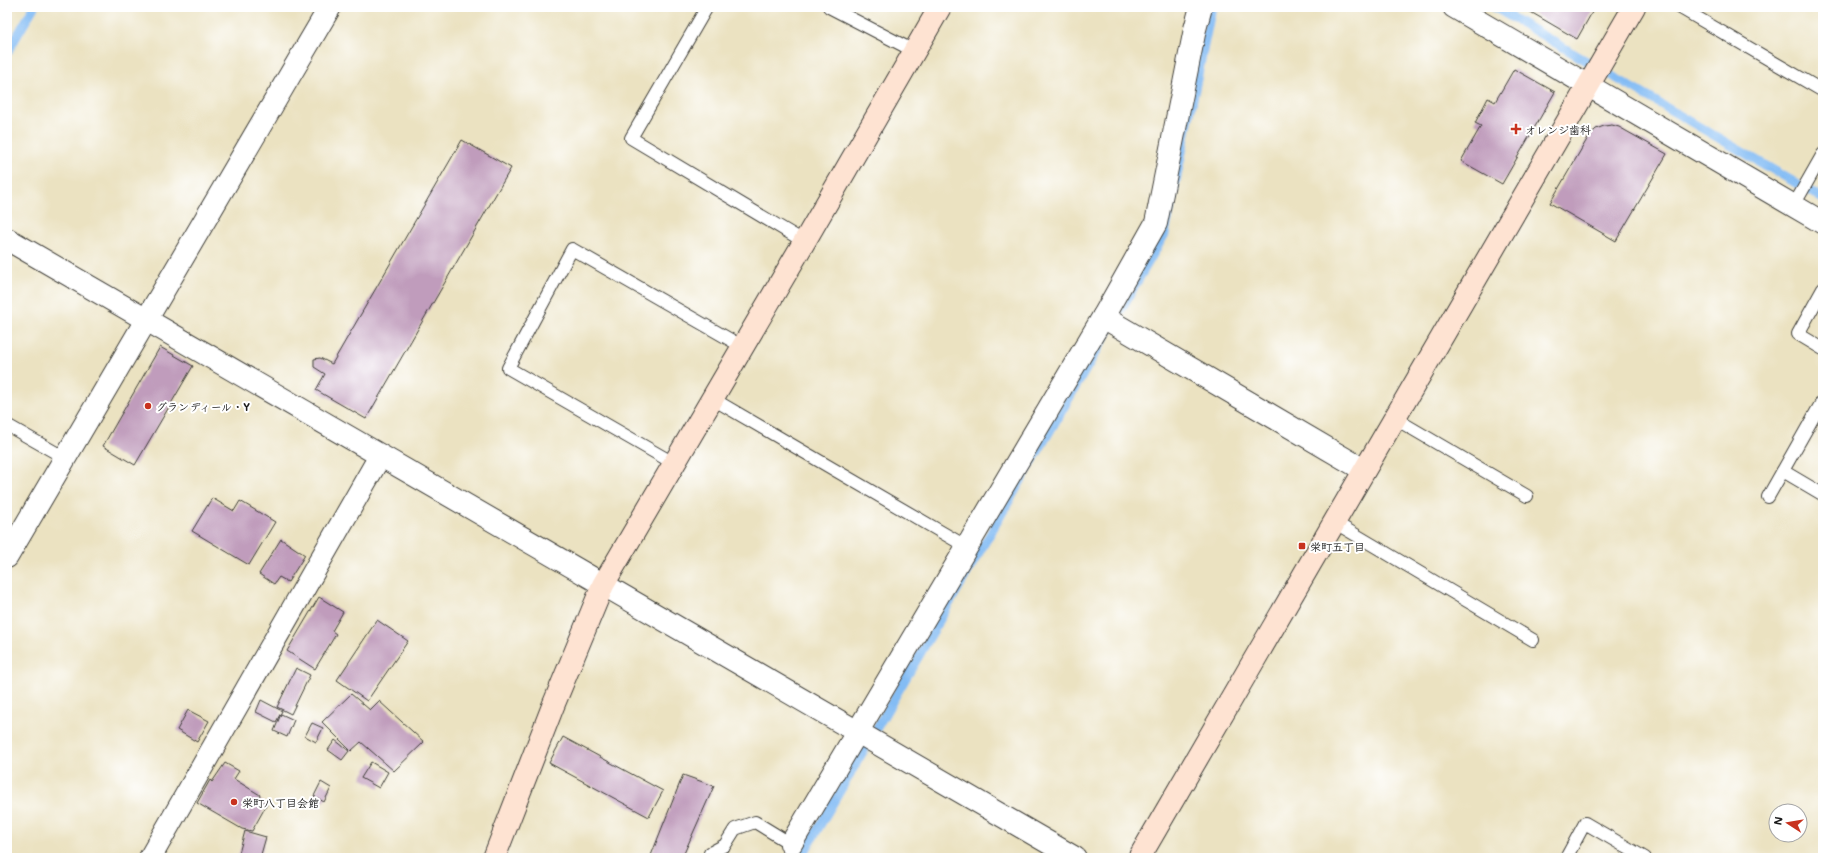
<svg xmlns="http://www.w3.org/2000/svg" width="1830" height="865" font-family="Mali,'Klee One',sans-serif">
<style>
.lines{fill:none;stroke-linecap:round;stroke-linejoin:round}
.stream{stroke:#83bcf4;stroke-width:9}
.building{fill:#c09cbc}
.lane-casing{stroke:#3b3a35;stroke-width:14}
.street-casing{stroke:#3b3a35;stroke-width:24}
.secondary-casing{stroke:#3b3a35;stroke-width:24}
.lane{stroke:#fff;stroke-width:12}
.street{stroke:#fff;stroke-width:22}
.secondary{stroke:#fee3d2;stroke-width:22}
.poi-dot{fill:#c8321e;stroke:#fff;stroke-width:1.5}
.labels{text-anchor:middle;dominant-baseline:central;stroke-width:4;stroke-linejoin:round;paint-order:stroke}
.poi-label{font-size:11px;font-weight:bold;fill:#1c1c1c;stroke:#fff;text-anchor:start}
</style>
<rect width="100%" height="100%" fill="#fff"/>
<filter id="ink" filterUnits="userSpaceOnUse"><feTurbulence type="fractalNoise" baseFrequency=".025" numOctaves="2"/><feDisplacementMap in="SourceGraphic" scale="8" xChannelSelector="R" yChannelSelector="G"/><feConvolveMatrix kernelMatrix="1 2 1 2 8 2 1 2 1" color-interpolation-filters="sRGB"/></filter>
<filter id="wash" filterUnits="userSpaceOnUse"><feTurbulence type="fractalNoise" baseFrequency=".012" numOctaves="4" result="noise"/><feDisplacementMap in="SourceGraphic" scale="16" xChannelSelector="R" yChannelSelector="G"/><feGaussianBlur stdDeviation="0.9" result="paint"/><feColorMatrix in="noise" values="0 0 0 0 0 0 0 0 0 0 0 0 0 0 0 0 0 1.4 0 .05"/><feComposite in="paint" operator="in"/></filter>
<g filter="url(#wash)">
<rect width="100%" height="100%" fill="#ebe2c1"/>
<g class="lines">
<g class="stream">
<path d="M1494 7 1823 199"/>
<path d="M7 53 34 7"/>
<path d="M801 858 1165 234 1212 7"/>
</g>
</g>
<g id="blocks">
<g class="building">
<path d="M1522 7H1595L1577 39Z"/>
<path d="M1514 69 1555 92 1502 184 1461 161 1481 126 1475 123 1488 98 1495 102Z"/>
<path d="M1612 125 1619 127 1667 154 1616 241 1550 203 1589 136 1596 129 1604 126Z"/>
<path d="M462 140 511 168 366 419 316 390 325 374 314 367V359L320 358 332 364Z"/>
<path d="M160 347 193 366 135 465 103 446Z"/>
<path d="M212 498 234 511 240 501 275 522 249 565 192 531Z"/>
<path d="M281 539 305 555 288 582 279 577 274 584 259 574Z"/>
<path d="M319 597 343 612 332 631 336 634 315 669 287 651Z"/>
<path d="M377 620 408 641 367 701 337 680Z"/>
<path d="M296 668 310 675 291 714 277 707Z"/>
<path d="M351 694 370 710 379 701 424 742 394 771 361 742 351 751 322 722Z"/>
<path d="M261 700 282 711 276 722 256 712Z"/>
<path d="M188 710 209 721 197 742 177 730Z"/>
<path d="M281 714 294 720 287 737 274 731Z"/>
<path d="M312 723 323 728 316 742 305 736Z"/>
<path d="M563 737 663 791 649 817 549 763Z"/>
<path d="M335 740 349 751 342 760 328 750Z"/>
<path d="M371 762 388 772 379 788 361 778Z"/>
<path d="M225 763 239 771 234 779 260 795 258 799 267 804 252 831 242 829 197 803 210 780 212 782Z"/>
<path d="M683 775 714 786 682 858H650Z"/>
<path d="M321 782 331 788 324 802 314 796Z"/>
<path d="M245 831 266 837 260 858 238 857Z"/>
</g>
</g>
</g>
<g filter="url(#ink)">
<use href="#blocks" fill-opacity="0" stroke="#3b3a35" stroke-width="1"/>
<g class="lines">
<defs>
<g id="lane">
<path d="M707 7 631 138 805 242"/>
<path d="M829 7 914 51"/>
<path d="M1679 7 1823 91"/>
<path d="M1794 205 1823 154"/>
<path d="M1823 289 1798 334 1823 349"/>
<path d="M713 399 967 547"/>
<path d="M1394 418 1527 496"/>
<path d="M7 425 65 458"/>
<path d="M675 464 508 368 572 249 743 347"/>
<path d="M1783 471 1822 494"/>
<path d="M1768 497 1823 400"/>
<path d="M1334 522 1533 640"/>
<path d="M710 853 725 845 735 829 755 822 791 844"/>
<path d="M1566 858 1585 823 1645 858"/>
</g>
<g id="street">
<path d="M1454 7 1823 223"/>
<path d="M7 239 1075 858"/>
<path d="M1103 317 1364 470"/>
<path d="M7 557 330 7"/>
<path d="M791 844 1103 317 1156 223 1195 29 1201 7"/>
<path d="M150 858 380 456"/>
</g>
<g id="secondary">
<path d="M494 858 553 706 603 585 810 232 940 7"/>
<path d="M1139 858 1634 7"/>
</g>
</defs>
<use href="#lane" class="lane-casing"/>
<use href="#street" class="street-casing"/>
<use href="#secondary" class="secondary-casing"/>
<use href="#lane" class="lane"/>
<use href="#street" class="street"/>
<use href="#secondary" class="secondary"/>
</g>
</g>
<g class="poi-dot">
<path d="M1514 123h4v4h4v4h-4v4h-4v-4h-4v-4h4z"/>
<circle cx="148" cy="406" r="4"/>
<rect x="1298" y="542" width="8" height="8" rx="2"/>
<circle cx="234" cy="802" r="4"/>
</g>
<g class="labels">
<g class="poi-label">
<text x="1525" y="129">オレンジ歯科</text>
<text x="156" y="406">グランディール・Y</text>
<text x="1310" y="546">栄町五丁目</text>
<text x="242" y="802">栄町八丁目会館</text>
</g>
</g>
<rect width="1830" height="865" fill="none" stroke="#fff" stroke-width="24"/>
<g transform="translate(1788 823) rotate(282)"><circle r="19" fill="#ffffff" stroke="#a4a4a4"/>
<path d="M0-3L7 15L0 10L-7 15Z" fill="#c8321e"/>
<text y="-6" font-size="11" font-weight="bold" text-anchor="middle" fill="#1c1c1c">N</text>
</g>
</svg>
